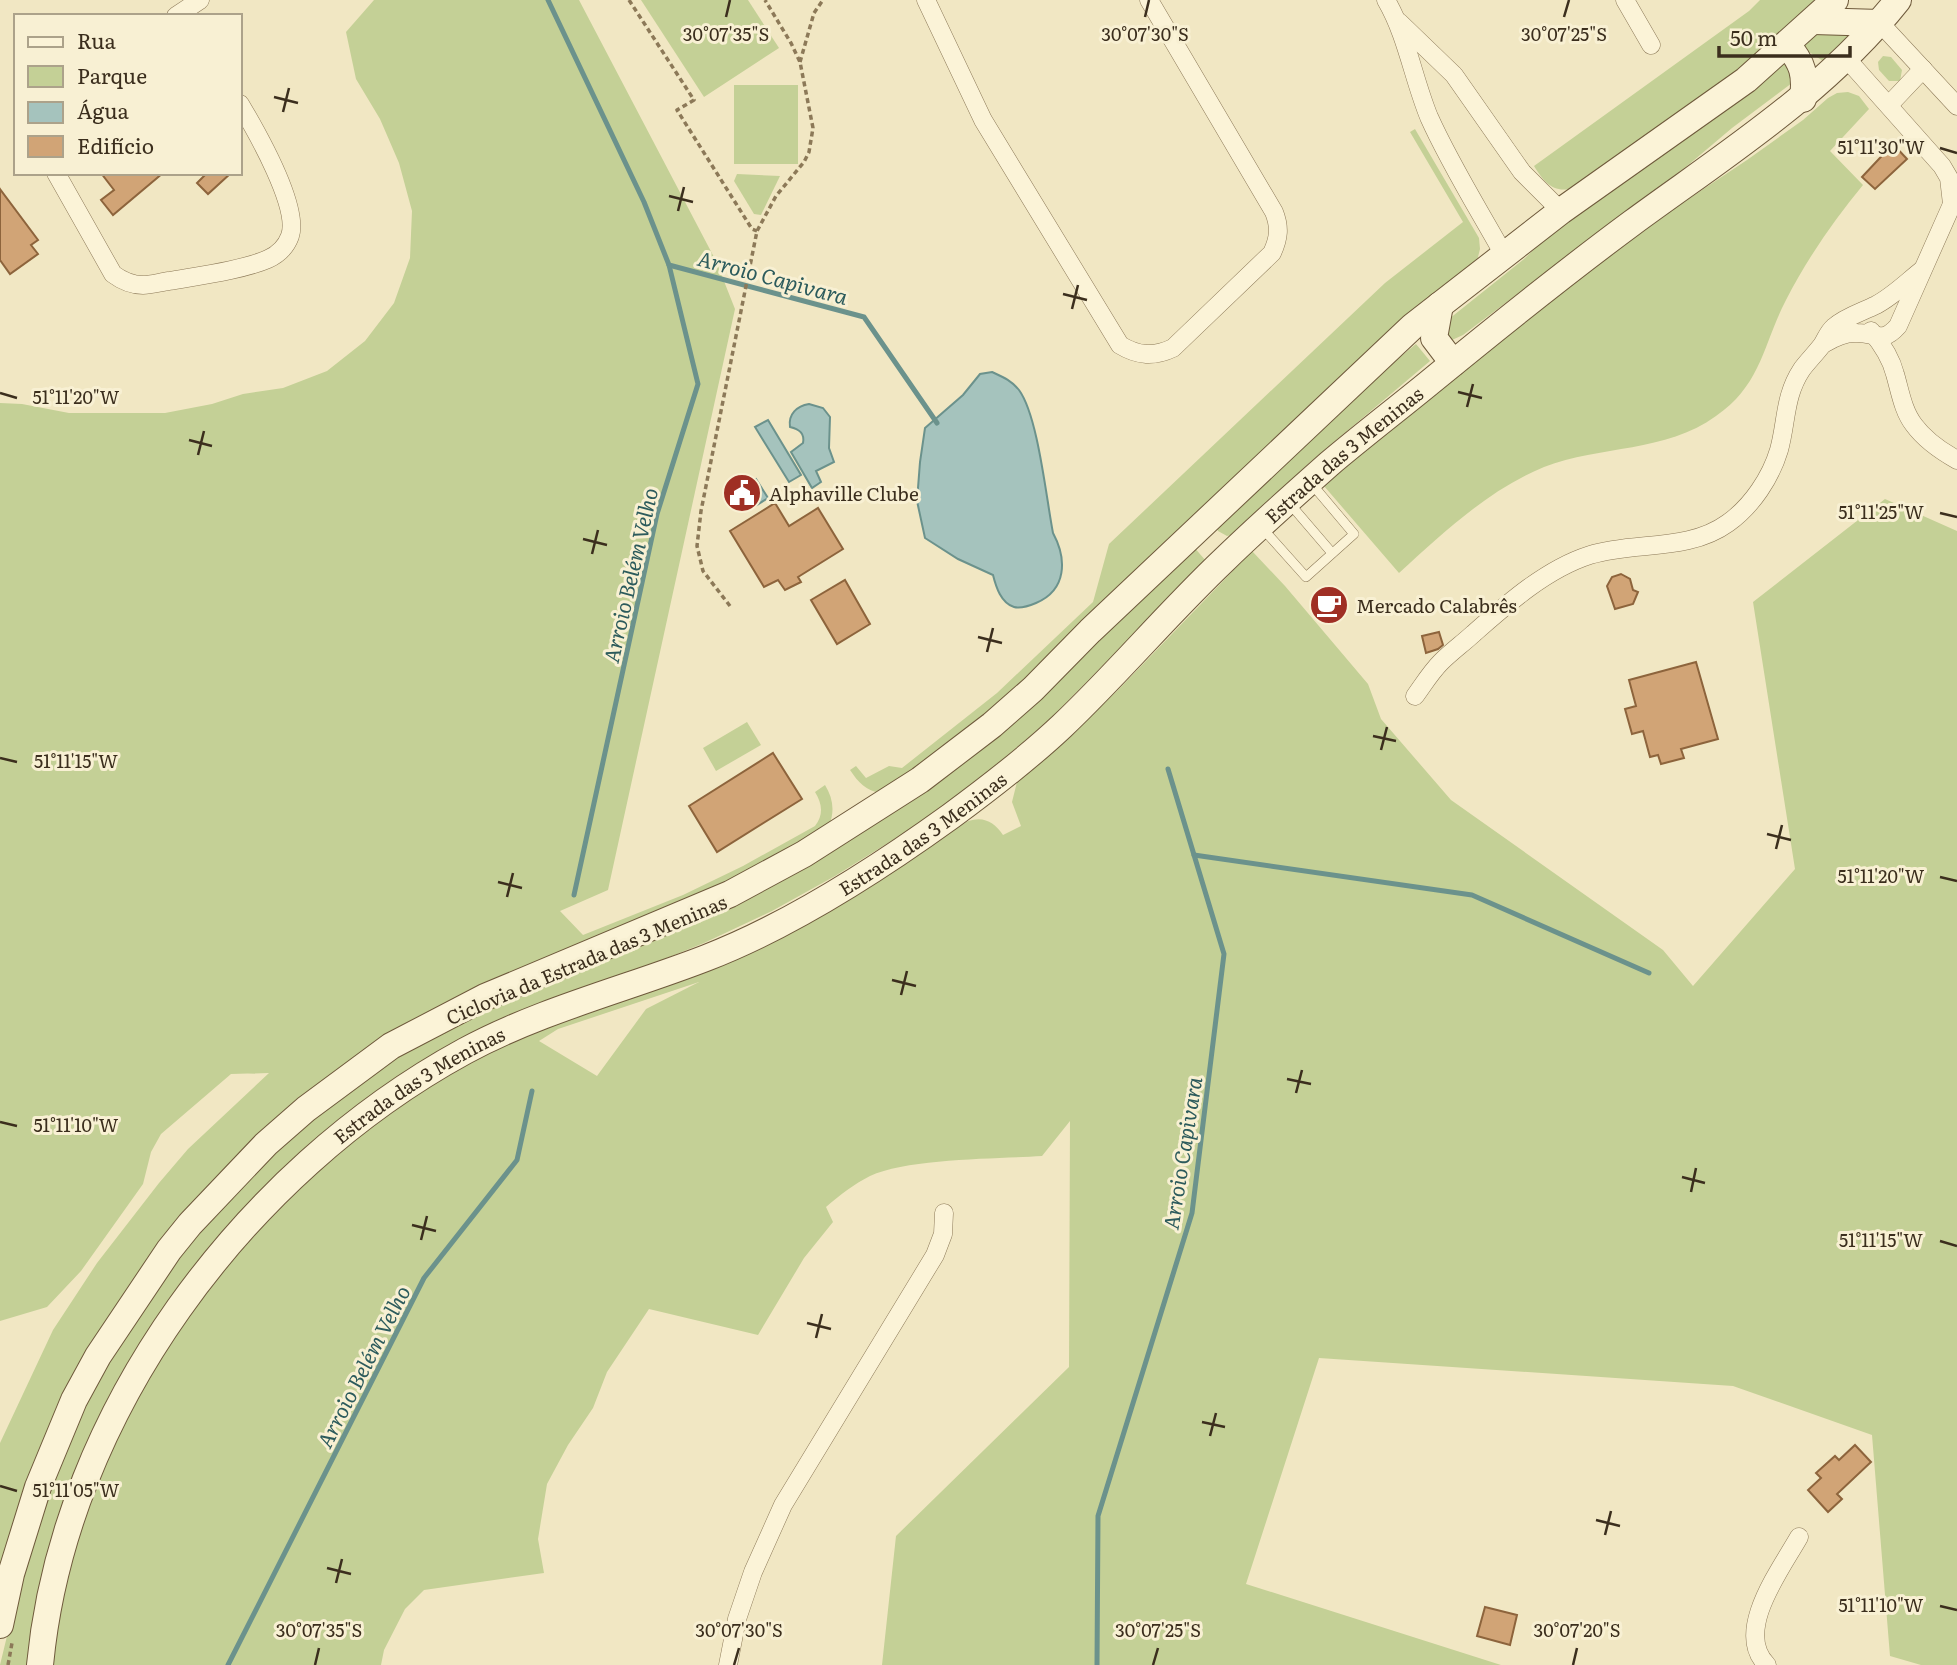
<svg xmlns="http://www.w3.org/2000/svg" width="1957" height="1665" font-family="Literata,serif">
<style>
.green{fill:#c4d096;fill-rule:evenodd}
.water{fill:#a5c3bd;stroke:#6b928c;stroke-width:2}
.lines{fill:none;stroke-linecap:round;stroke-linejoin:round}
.stream{stroke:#6b928c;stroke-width:5}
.building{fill:#d1a476;stroke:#8d643c;stroke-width:2}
.lane-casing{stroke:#8c7958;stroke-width:10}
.street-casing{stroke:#8c7958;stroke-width:19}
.secondary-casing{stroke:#6e593b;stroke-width:28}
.path{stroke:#8c7958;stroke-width:3.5;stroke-dasharray:5 3.5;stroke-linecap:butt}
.lane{stroke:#fbf3d7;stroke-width:9}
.street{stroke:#fbf3d7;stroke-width:18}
.secondary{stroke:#fbf3d7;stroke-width:26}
.ticks{fill:none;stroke:#3b2e1d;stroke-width:2.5}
.labels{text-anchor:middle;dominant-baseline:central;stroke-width:6;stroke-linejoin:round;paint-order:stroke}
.street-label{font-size:19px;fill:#3b2e1d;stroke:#f8f0d3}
.poi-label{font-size:19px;fill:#3b2e1d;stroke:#f8f0d3;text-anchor:start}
.water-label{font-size:21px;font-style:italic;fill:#2c5b5c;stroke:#f8f0d3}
.ticks-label{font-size:18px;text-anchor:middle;fill:#3b2e1d;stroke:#f8f0d3;stroke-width:6;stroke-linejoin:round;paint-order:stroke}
</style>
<rect width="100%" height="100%" fill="#f1e7c3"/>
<g class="green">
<path d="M374 0H579L716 261 735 309 608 890 560 911 583 935 683 895 743 866 815 826C824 815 822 803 815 792L825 785C833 798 835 811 829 826L771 864 443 1005 160 1247 0 1587V1443L53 1330 97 1263 159 1183 188 1149 269 1073 231 1074 161 1134 151 1152 143 1184 81 1271 47 1307 0 1321V403L22 404 69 413H165L212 404 243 394 283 388 327 371 365 341 394 303 410 258 412 211 399 163 380 119 356 79 346 32Z"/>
<path d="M641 0H748L779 48 704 97Z"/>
<path d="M1760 0H1820L1747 65 1574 188C1553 194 1544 182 1534 166L1749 11Z"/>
<path d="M1858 30 1823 61 1809 52 1803 44 1816 33Z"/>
<path d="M1883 56 1891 57 1902 70 1900 81H1889L1879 70 1878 62Z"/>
<path d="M1780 64 1788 65 1792 83 1732 128 1687 166 1463 335 1452 340 1442 328 1449 319 1524 259 1576 209Z"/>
<rect x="734" y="85" width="64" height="79"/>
<path d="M1848 92 1859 96 1869 109 1830 151 1863 185C1834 220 1807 259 1786 300 1763 344 1762 384 1716 416 1665 453 1601 445 1544 467 1488 490 1443 533 1399 573L1324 486 1405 417 1576 281 1678 206 1747 160 1803 120 1828 98 1837 93Z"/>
<path d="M1415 129 1479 238 1480 249 1477 261 1011 697 881 793C866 791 858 782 850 770L856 766 866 778 889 766 902 768 997 693 1093 602 1109 544 1385 283 1463 222 1410 132Z"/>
<path d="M737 174 780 176 761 215 754 214 734 181Z"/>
<path d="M1416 344 1430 361 1308 464 1236 534 1227 536 1218 531 1216 527 1355 394Z"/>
<path d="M1885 499 1957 531V1665H1921L1890 1656 1872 1435 1733 1386 1319 1358 1246 1584 1501 1665H882L896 1536 1069 1367 1070 1121 1042 1156C997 1159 909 1158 870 1176 854 1184 840 1195 826 1207L833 1222 804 1258 758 1335 649 1309 607 1372 593 1408 568 1445 547 1484 538 1539 544 1573 424 1590 405 1609 384 1650 381 1665H48L57 1605 99 1471 166 1344 242 1241 368 1124 474 1058 870 886 966 822C983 815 994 822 1003 835L1021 826 1012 802 1017 782 1117 691 1252 551 1285 586 1368 684 1381 719 1451 800 1663 950 1693 986 1795 869 1753 602ZM699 982 646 1009 597 1076 539 1041 558 1029Z"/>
<path d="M1193 546 1206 561 1048 721 988 772 920 823 835 876 772 911 704 943 521 1017 412 1073 153 1331 32 1665H0L31 1537 80 1412 131 1321 232 1189 352 1084 446 1025 811 862Z"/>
<path d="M747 722 761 745 716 771 703 748Z"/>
</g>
<g class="water">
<path d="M992 372C1003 377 1011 380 1019 390 1038 416 1046 497 1053 533 1067 559 1067 590 1036 603 1029 606 1021 609 1014 607 1001 603 996 587 993 575L958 559 925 538 917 501 920 462 925 428 963 395 980 374Z"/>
<path d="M809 404 823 408 830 417 829 448 834 462 816 471 821 482 812 488 791 452 803 443C805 433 799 429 790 427 788 414 797 406 809 404Z"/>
<path d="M768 420 801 475 789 482 755 427Z"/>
<path d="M756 479 768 498 749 510 743 495 747 484Z"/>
</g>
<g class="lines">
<g class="stream">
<path d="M548 0 644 202 669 265 864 317 937 423"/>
<path d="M1194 855 1472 895 1649 973"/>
<path d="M574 895 657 514 698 384 669 265"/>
<path d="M228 1665 424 1278 517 1160 532 1091"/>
<path d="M1097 1665 1098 1516 1192 1213 1224 954 1168 769"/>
</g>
</g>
<g class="building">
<path d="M1893 144 1907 159 1875 189 1862 177Z"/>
<path d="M101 173H163L113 215 101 200 114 190Z"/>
<path d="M207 173H231L208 194 197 183Z"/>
<path d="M0 189 38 240 31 245 38 254 10 274 0 260Z"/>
<path d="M775 503 789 526 818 508 843 549 798 577 801 582 785 590 778 580 764 587 730 531Z"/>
<path d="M1621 574 1630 579 1633 590 1638 592 1633 604 1615 609 1607 586 1612 577Z"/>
<path d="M845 580 870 624 837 644 811 600Z"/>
<path d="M1439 632 1443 645 1438 649 1426 653 1422 636Z"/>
<path d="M1696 662 1718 739 1681 749 1684 758 1661 764 1658 755 1650 757 1643 731 1632 734 1625 709 1636 706 1629 680Z"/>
<path d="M773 753 802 799 717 852 689 806Z"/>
<path d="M1855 1445 1871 1462 1837 1494 1842 1499 1828 1512 1808 1490 1821 1478 1816 1473 1835 1456 1839 1460Z"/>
<path d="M1485 1607 1517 1615 1510 1645 1477 1636Z"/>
</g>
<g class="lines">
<defs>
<g id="lane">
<path d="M1290 504 1332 553"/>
<path d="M1263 529 1306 577 1354 534 1311 483"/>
</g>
<g id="street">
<path d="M926 0 983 120 1120 345C1138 356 1154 357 1173 348L1272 253C1279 238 1280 227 1274 212L1149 0"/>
<path d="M1386 0C1407 36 1413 78 1429 117 1450 164 1479 210 1504 255"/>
<path d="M1625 0 1651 45"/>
<path d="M176 16 200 0"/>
<path d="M1399 22 1454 75 1522 172 1561 211"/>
<path d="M1880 23 1957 106"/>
<path d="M1846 58 1942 166 1949 178 1952 204"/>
<path d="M1889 105 1923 69"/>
<path d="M56 173 113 274C121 280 132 285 143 285 151 285 161 282 169 281 197 276 243 270 268 259 279 254 286 247 290 236 300 207 256 131 240 104"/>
<path d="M1871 331C1881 343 1891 358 1895 374 1900 391 1903 411 1914 425 1925 440 1941 451 1957 460"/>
<path d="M1825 343C1835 337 1845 332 1857 333 1877 333 1882 344 1898 326L1957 193"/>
<path d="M1415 696C1423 685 1431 672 1441 662 1451 652 1462 644 1473 634 1507 604 1546 569 1590 555 1635 541 1688 552 1728 523 1752 506 1771 477 1779 450 1787 421 1784 396 1802 369 1808 361 1816 353 1822 345 1826 339 1828 332 1834 327 1845 317 1862 312 1876 305 1893 296 1907 282 1922 270"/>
<path d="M728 1665 737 1619 753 1572 783 1505 935 1255 943 1234 944 1213"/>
<path d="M1767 1665C1733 1632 1781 1569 1799 1537"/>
</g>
<g id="secondary">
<path d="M1814 21 1880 23"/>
<path d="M1787 45C1803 63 1806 75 1803 99"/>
<path d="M1440 305 1434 338 1453 363"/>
<path d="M0 1625 11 1574 38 1487 74 1400 98 1356 169 1250 190 1224 266 1144 306 1109 391 1046 485 997 730 894 804 854 920 780 992 725 1033 689 1090 631 1413 326 1561 211 1746 80 1835 0"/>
<path id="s1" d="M40 1665C64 1412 245 1171 465 1051 541 1010 626 989 706 958 789 926 879 868 951 816 989 788 1027 759 1062 726 1118 673 1168 613 1224 560 1258 527 1294 495 1329 464 1362 436 1396 410 1429 383 1496 328 1563 274 1632 223 1726 154 1825 92 1898 0"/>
</g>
</defs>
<use href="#lane" class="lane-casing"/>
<use href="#street" class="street-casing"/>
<use href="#secondary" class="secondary-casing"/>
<g class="path">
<path d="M629 0 694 100 677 110 752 229 757 231"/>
<path d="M800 62 814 13 823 0"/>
<path d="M730 606 703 571 697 546 701 511 757 231 776 196 804 162 809 152 813 128 800 62 791 43 765 0"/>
<path d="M8 1665 12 1643"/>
</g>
<use href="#lane" class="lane"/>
<use href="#street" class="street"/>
<use href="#secondary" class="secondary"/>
</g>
<path class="ticks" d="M726 17 730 0M1145 17 1149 0M1564 17 1569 0M274 97 298 103M283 112 289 88M1940 148 1957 153M669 196 693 202M678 211 684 187M1063 294 1087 300M1072 309 1078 285M1458 392 1482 398M0 393 17 398M1467 407 1473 384M189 440 212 446M198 455 204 431M1940 513 1957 517M583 539 607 545M592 554 598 530M978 637 1002 643M987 652 993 628M1373 736 1396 741M1381 750 1387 727M0 758 17 762M1767 834 1791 840M1776 849 1782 825M1940 877 1957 881M498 882 522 888M507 897 513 873M892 980 916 986M901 995 907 971M1287 1079 1311 1084M1296 1093 1302 1070M0 1122 17 1126M1682 1177 1705 1183M1691 1192 1696 1168M412 1225 436 1231M421 1240 427 1216M1940 1241 1957 1246M807 1323 831 1329M816 1338 822 1314M1202 1422 1225 1427M1210 1436 1216 1413M0 1486 17 1491M1596 1520 1620 1526M1605 1535 1611 1511M327 1568 351 1574M336 1583 342 1559M1940 1606 1957 1610M315 1665 319 1648M734 1665 739 1648M1153 1665 1158 1648M1573 1665 1577 1648"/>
<defs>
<symbol id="civic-disc" viewBox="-11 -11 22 22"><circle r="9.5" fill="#9f2f24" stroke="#f8f0d3"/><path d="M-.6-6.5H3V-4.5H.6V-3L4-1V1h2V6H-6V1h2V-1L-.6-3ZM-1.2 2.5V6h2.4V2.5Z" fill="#fff"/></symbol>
<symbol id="cafe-disc" viewBox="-11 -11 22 22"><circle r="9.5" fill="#9f2f24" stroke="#f8f0d3"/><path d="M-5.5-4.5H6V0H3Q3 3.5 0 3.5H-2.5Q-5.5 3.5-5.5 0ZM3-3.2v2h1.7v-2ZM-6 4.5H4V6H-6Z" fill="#fff"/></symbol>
</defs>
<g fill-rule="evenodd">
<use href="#civic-disc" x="720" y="471" width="44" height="44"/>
<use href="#cafe-disc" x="1307" y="583" width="44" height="44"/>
</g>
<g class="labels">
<g class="street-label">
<text stroke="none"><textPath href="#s1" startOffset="1852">Estrada das 3 Meninas</textPath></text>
<text stroke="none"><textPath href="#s1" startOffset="1284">Estrada das 3 Meninas</textPath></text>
<text transform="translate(586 959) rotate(-23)">Ciclovia da Estrada das 3 Meninas</text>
<text stroke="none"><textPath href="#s1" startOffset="718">Estrada das 3 Meninas</textPath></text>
</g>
<g class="poi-label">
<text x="769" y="493">Alphaville Clube</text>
<text x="1356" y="605">Mercado Calabrês</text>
</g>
<g class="water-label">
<text transform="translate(773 276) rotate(15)">Arroio Capivara</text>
<text transform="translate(629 575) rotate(-77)">Arroio Belém Velho</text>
<text transform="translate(1181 1153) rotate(-81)">Arroio Capivara</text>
<text transform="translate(362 1366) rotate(-63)">Arroio Belém Velho</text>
</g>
</g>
<g class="ticks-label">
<text x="726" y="41">30°07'35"S</text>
<text x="1145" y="41">30°07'30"S</text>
<text x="1564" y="41">30°07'25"S</text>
<text x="1881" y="154">51°11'30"W</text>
<text x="76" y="404">51°11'20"W</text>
<text x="1881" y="519">51°11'25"W</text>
<text x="76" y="768">51°11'15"W</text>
<text x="1881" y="883">51°11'20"W</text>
<text x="76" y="1132">51°11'10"W</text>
<text x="1881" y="1247">51°11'15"W</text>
<text x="76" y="1497">51°11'05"W</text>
<text x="1881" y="1612">51°11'10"W</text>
<text x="319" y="1637">30°07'35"S</text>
<text x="739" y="1637">30°07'30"S</text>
<text x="1158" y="1637">30°07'25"S</text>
<text x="1577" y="1637">30°07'20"S</text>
</g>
<rect x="14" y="14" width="228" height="161" fill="#f8f0d3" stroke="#aca28a" stroke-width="2"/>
<rect x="28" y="37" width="35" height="10" fill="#fbf3d7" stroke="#aca28a" stroke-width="2"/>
<text x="77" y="49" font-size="21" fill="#3b2e1d">Rua</text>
<rect x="28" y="66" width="35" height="21" fill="#c4d096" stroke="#aca28a" stroke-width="2"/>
<text x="77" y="84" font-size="21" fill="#3b2e1d">Parque</text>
<rect x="28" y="102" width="35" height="21" fill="#a5c3bd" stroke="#aca28a" stroke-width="2"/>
<text x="77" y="119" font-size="21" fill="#3b2e1d">Água</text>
<rect x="28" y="136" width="35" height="21" fill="#d1a476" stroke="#aca28a" stroke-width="2"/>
<text x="77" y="154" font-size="21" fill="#3b2e1d">Edifício</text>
<path d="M1719 46v10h131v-10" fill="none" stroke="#3b2e1d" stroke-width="3.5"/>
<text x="1730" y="46" font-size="21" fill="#3b2e1d" stroke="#f8f0d3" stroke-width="5" paint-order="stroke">50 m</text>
</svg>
